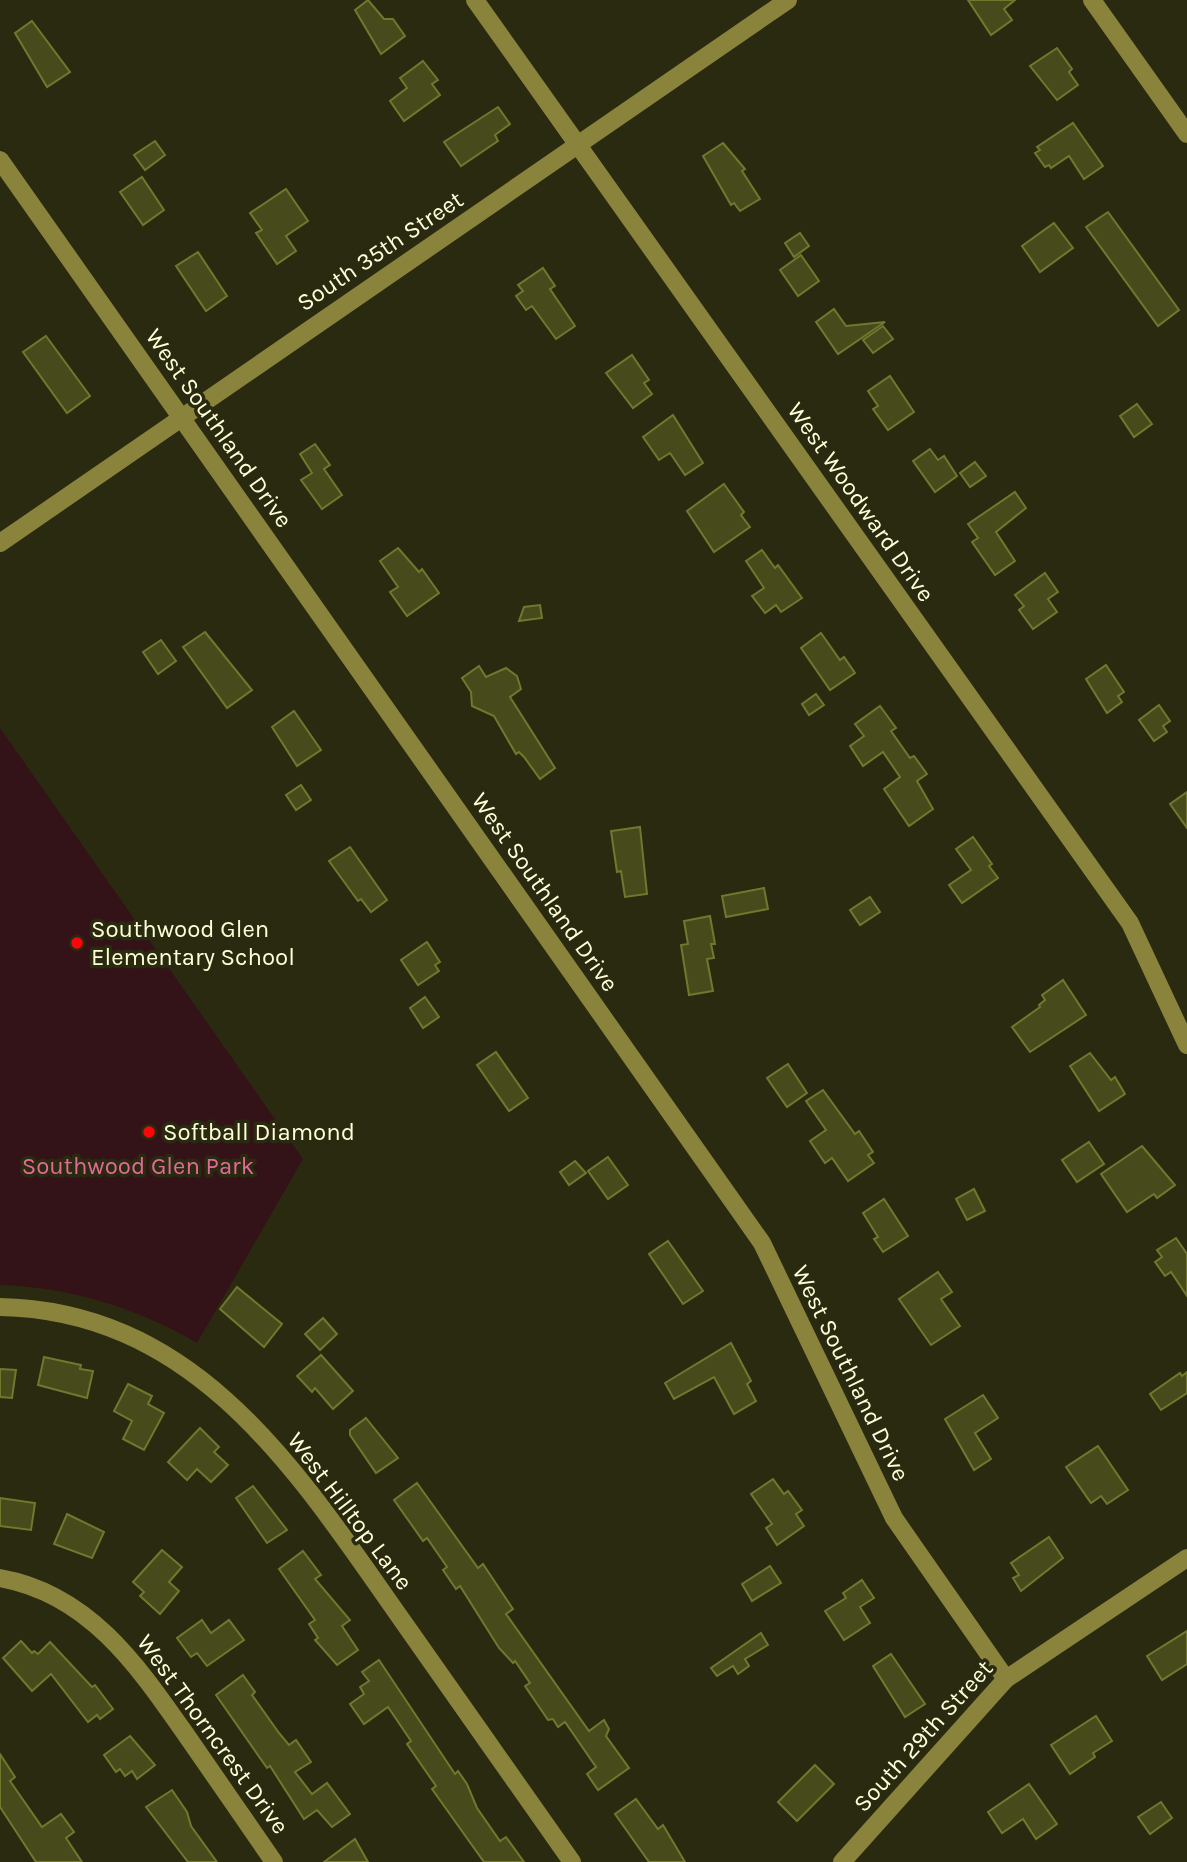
<svg xmlns="http://www.w3.org/2000/svg" width="1187" height="1862" font-family="Karla,sans-serif">
<style>
.park{fill:#341318}
.building{fill:#474b1c;stroke:#72772e;stroke-width:2}
.lines{fill:none;stroke-linecap:round;stroke-linejoin:round}
.minor{stroke:#89833b;stroke-width:18}
.poi-dot{fill:#ff050b;stroke:#292a10;stroke-width:2.5}
.labels{text-anchor:middle;dominant-baseline:central;stroke-width:7;stroke-linejoin:round;paint-order:stroke}
.street-label{font-size:24px;fill:#ffffd9;stroke:#292a10}
.poi-label{font-size:24px;fill:#ffffd9;stroke:#292a10;text-anchor:start}
.park-label{font-size:24px;fill:#e36a97;stroke:#292a10}
</style>
<rect width="100%" height="100%" fill="#292a10"/>
<path class="park" d="M0 728 303 1159 197 1343C138 1308 69 1287 0 1285Z"/>
<g class="building">
<path d="M368 0 384 19H393L405 36 381 54 355 10Z"/>
<path d="M968 0H1015L1004 9 1012 20 991 35Z"/>
<path d="M32 21 70 72 47 87 15 33Z"/>
<path d="M1057 48 1072 69 1069 72 1078 85 1057 100 1030 66Z"/>
<path d="M423 61 438 80 432 84 440 95 404 121 390 101 407 88 400 78Z"/>
<path d="M498 107 510 124 495 135 498 141 461 166 444 142Z"/>
<path d="M1073 123 1103 166 1084 179 1069 156 1051 168 1049 165 1045 167 1035 153 1040 150 1037 147Z"/>
<path d="M155 141 165 155 145 170 134 155Z"/>
<path d="M723 143 745 169 742 171 760 199 740 211 734 203 731 205 703 156Z"/>
<path d="M142 177 164 210 143 225 120 192Z"/>
<path d="M286 189 308 221 286 236 296 251 277 264 256 233 262 230 250 213Z"/>
<path d="M1108 212 1179 310 1158 326 1086 227Z"/>
<path d="M1054 223 1073 248 1040 272 1022 246Z"/>
<path d="M800 233 809 246 794 257 785 243Z"/>
<path d="M198 252 227 296 206 311 176 266Z"/>
<path d="M801 255 819 281 798 296 780 270Z"/>
<path d="M543 268 555 286 550 289 575 326 556 339 532 306 526 310 516 296 523 291 518 285Z"/>
<path d="M834 309 846 326 885 322 838 354 816 322Z"/>
<path d="M883 326 893 339 873 353 863 340Z"/>
<path d="M46 336 90 396 67 413 23 352Z"/>
<path d="M632 355 649 380 644 383 652 394 633 408 606 373Z"/>
<path d="M890 376 914 412 888 430 873 409 878 406 868 391Z"/>
<path d="M1137 404 1152 424 1134 437 1120 416Z"/>
<path d="M673 415 703 463 685 475 670 453 659 460 643 437Z"/>
<path d="M315 444 330 465 324 469 342 495 322 509 301 480 312 473 300 454Z"/>
<path d="M930 449 938 460 944 456 957 476 935 492 913 461Z"/>
<path d="M975 462 986 476 970 487 960 473Z"/>
<path d="M724 484 744 512 741 515 750 527 714 552 687 511Z"/>
<path d="M1015 492 1026 508 996 532 1015 561 995 575 972 542 978 538 968 524Z"/>
<path d="M398 548 419 572 422 569 439 593 407 616 390 592 398 587 380 561Z"/>
<path d="M762 550 775 568 778 565 802 598 781 612 776 605 765 613 752 596 764 588 746 561Z"/>
<path d="M1045 573 1058 592 1048 599 1057 612 1033 629 1019 610 1024 606 1015 595Z"/>
<path d="M540 605 542 618 519 621 524 607Z"/>
<path d="M205 632 252 690 227 708 183 647Z"/>
<path d="M821 633 840 660 844 657 855 673 830 690 801 648Z"/>
<path d="M161 640 176 661 158 674 143 652Z"/>
<path d="M1106 665 1124 692 1118 696 1122 702 1107 713 1086 679Z"/>
<path d="M479 666 486 677 506 668 517 676 521 689 510 697 555 768 540 779 524 757 519 752 516 754 494 716 472 706 471 692 462 678Z"/>
<path d="M816 694 824 705 809 715 802 704Z"/>
<path d="M1159 705 1170 721 1163 726 1167 732 1154 741 1139 720Z"/>
<path d="M880 706 896 728 891 731 910 758 914 756 927 774 917 781 933 809 909 826 884 789 900 777 883 752 863 766 850 746 864 736 855 724Z"/>
<path d="M294 711 321 750 297 766 272 727Z"/>
<path d="M301 785 311 800 296 810 286 795Z"/>
<path d="M1187 792V828L1170 804Z"/>
<path d="M640 827 647 894 625 897 621 871 617 872 611 831Z"/>
<path d="M973 837 992 864 989 866 998 878 962 903 949 885 971 870 956 849Z"/>
<path d="M350 847 387 900 371 912 361 899 358 901 329 861Z"/>
<path d="M764 888 768 909 726 917 722 896Z"/>
<path d="M870 897 880 912 860 925 850 910Z"/>
<path d="M710 916 715 944H711L714 958 707 959 713 991 689 995 681 945 688 944 684 921Z"/>
<path d="M427 942 440 962 435 965 439 971 418 985 401 960Z"/>
<path d="M1063 980 1086 1015 1030 1052 1012 1027 1040 1007 1039 1005 1045 1000 1042 995Z"/>
<path d="M425 997 439 1017 423 1028 410 1008Z"/>
<path d="M496 1052 528 1098 509 1111 477 1065Z"/>
<path d="M1090 1053 1111 1080 1115 1077 1125 1094 1099 1111 1070 1066Z"/>
<path d="M788 1064 807 1093 787 1107 767 1078Z"/>
<path d="M823 1090 855 1134 859 1131 873 1152 868 1155 874 1163 848 1181 832 1158 825 1163 810 1141 826 1130 806 1101Z"/>
<path d="M1089 1142 1104 1164 1077 1182 1062 1160Z"/>
<path d="M1142 1146 1175 1185 1157 1198 1154 1194 1127 1212 1101 1174Z"/>
<path d="M608 1157 628 1185 608 1199 588 1171Z"/>
<path d="M575 1161 586 1173 569 1185 560 1172Z"/>
<path d="M974 1189 985 1211 967 1220 956 1199Z"/>
<path d="M884 1199 908 1236 883 1252 874 1239 878 1237 863 1213Z"/>
<path d="M1176 1238 1187 1254V1296L1171 1272 1165 1276 1155 1262 1162 1257 1157 1250Z"/>
<path d="M668 1241 703 1291 683 1304 649 1254Z"/>
<path d="M938 1272 952 1292 941 1299 960 1326 931 1345 899 1299Z"/>
<path d="M237 1287 282 1324 264 1347 220 1309Z"/>
<path d="M323 1318 337 1334 320 1350 305 1334Z"/>
<path d="M731 1343 751 1381 747 1384 756 1401 734 1414 714 1377 674 1399 665 1383Z"/>
<path d="M321 1355 353 1391 333 1409 315 1388 312 1392 297 1376Z"/>
<path d="M44 1357 81 1365 80 1369 93 1371 87 1398 38 1385Z"/>
<path d="M0 1369 16 1370 12 1398 0 1397Z"/>
<path d="M1187 1372V1393L1161 1410 1150 1394 1180 1373 1182 1376Z"/>
<path d="M128 1384 152 1396 148 1404 164 1413 144 1450 123 1439 132 1421 114 1411Z"/>
<path d="M983 1395 998 1418 975 1433 991 1459 974 1470 945 1419Z"/>
<path d="M366 1418 398 1458 376 1473 350 1435V1430Z"/>
<path d="M200 1428 219 1447 214 1452 228 1465 211 1482 197 1469 187 1480 168 1462Z"/>
<path d="M1098 1446 1128 1490 1107 1504 1101 1496 1091 1503 1066 1467Z"/>
<path d="M773 1479 784 1494 788 1491 802 1510 796 1514 804 1526 777 1545 766 1528 772 1524 751 1494Z"/>
<path d="M417 1483 478 1568 483 1564 513 1609 506 1614 589 1731 604 1720 609 1729 606 1736 629 1768 598 1790 587 1774 596 1767 565 1722 558 1727 553 1719 548 1720 525 1686 530 1683 515 1661 513 1663 499 1648 460 1586 456 1589 443 1570 447 1567 427 1538 423 1541 394 1500Z"/>
<path d="M253 1486 287 1530 267 1543 236 1498Z"/>
<path d="M0 1498 35 1503 31 1530 0 1526Z"/>
<path d="M67 1514 104 1532 92 1558 54 1544Z"/>
<path d="M1049 1537 1063 1558 1021 1591 1013 1578 1019 1575 1011 1563Z"/>
<path d="M162 1550 182 1567 169 1582 179 1591 160 1614 140 1596 144 1592 133 1582Z"/>
<path d="M303 1551 321 1575 315 1579 350 1620 342 1626 358 1650 337 1665 315 1640 318 1638 309 1624 315 1620 279 1569Z"/>
<path d="M770 1566 781 1583 752 1601 742 1584Z"/>
<path d="M862 1580 874 1598 860 1607 870 1623 844 1640 825 1611 846 1598 843 1593Z"/>
<path d="M202 1620 211 1633 229 1620 244 1640 207 1666 197 1653 191 1657 177 1638Z"/>
<path d="M1187 1631V1664L1162 1680 1147 1656Z"/>
<path d="M761 1633 768 1645 745 1659 749 1666 738 1674 733 1666 717 1676 711 1668Z"/>
<path d="M21 1641 32 1653 34 1651 38 1654 50 1642 92 1687 95 1685 113 1709 100 1719 97 1715 88 1722 51 1674 32 1691 3 1658Z"/>
<path d="M891 1654 925 1704 905 1717 873 1666Z"/>
<path d="M379 1660 455 1774 458 1771 467 1784 477 1808 500 1841 506 1837 524 1862H484L432 1789 436 1786 407 1744 411 1741 388 1707 364 1724 350 1704 364 1694 360 1687 369 1681 362 1672Z"/>
<path d="M243 1675 255 1692 252 1695 279 1733 289 1745 296 1740 311 1762 295 1772 312 1794 327 1783 350 1814 332 1827 317 1810 304 1819 270 1766 267 1768 216 1695Z"/>
<path d="M1096 1716 1112 1741 1093 1753 1095 1757 1070 1774 1051 1745Z"/>
<path d="M130 1736 155 1765 137 1779 132 1771 125 1776 120 1769 116 1772 104 1755Z"/>
<path d="M0 1754 15 1777 10 1781 42 1827 61 1814 74 1832 66 1838 82 1862H36L0 1807Z"/>
<path d="M815 1765 834 1784 797 1821 778 1802Z"/>
<path d="M1029 1784 1057 1824 1036 1839 1023 1819 1002 1833 988 1812Z"/>
<path d="M172 1790 187 1812 191 1826 217 1862H188L146 1807Z"/>
<path d="M636 1799 658 1829 663 1825 685 1862H649L615 1814Z"/>
<path d="M1161 1802 1172 1818 1150 1834 1138 1817Z"/>
<path d="M355 1839 368 1862H324Z"/>
</g>
<g class="lines">
<g class="minor">
<path d="M475 0 1130 923 1187 1045"/>
<path d="M1092 0 1187 134"/>
<path d="M0 160 762 1243 894 1518 1006 1679"/>
<path d="M0 543 788 0"/>
<path d="M0 1307C200 1311 301 1477 404 1623 460 1703 516 1782 572 1862"/>
<path d="M0 1578C91 1594 140 1669 189 1739 217 1780 246 1821 274 1862"/>
<path d="M842 1862 1006 1679 1187 1558"/>
</g>
</g>
<g class="poi-dot">
<circle cx="77" cy="943" r="7"/>
<circle cx="149" cy="1132" r="7"/>
</g>
<g class="labels">
<g class="street-label">
<text transform="translate(380 251) rotate(-34)">South 35th Street</text>
<text transform="translate(219 428) rotate(55)">West Southland Drive</text>
<text transform="translate(861 502) rotate(55)">West Woodward Drive</text>
<text transform="translate(545 892) rotate(55)">West Southland Drive</text>
<text transform="translate(851 1373) rotate(64)">West Southland Drive</text>
<text transform="translate(350 1511) rotate(53)">West Hilltop Lane</text>
<text transform="translate(213 1734) rotate(54)">West Thorncrest Drive</text>
<text transform="translate(923 1736) rotate(-48)">South 29th Street</text>
</g>
<g class="poi-label">
<text x="91" y="929">Southwood Glen<tspan x="91" dy="28">Elementary School</tspan></text>
<text x="163" y="1132">Softball Diamond</text>
</g>
<g class="park-label">
<text x="138" y="1166">Southwood Glen Park</text>
</g>
</g>
</svg>
